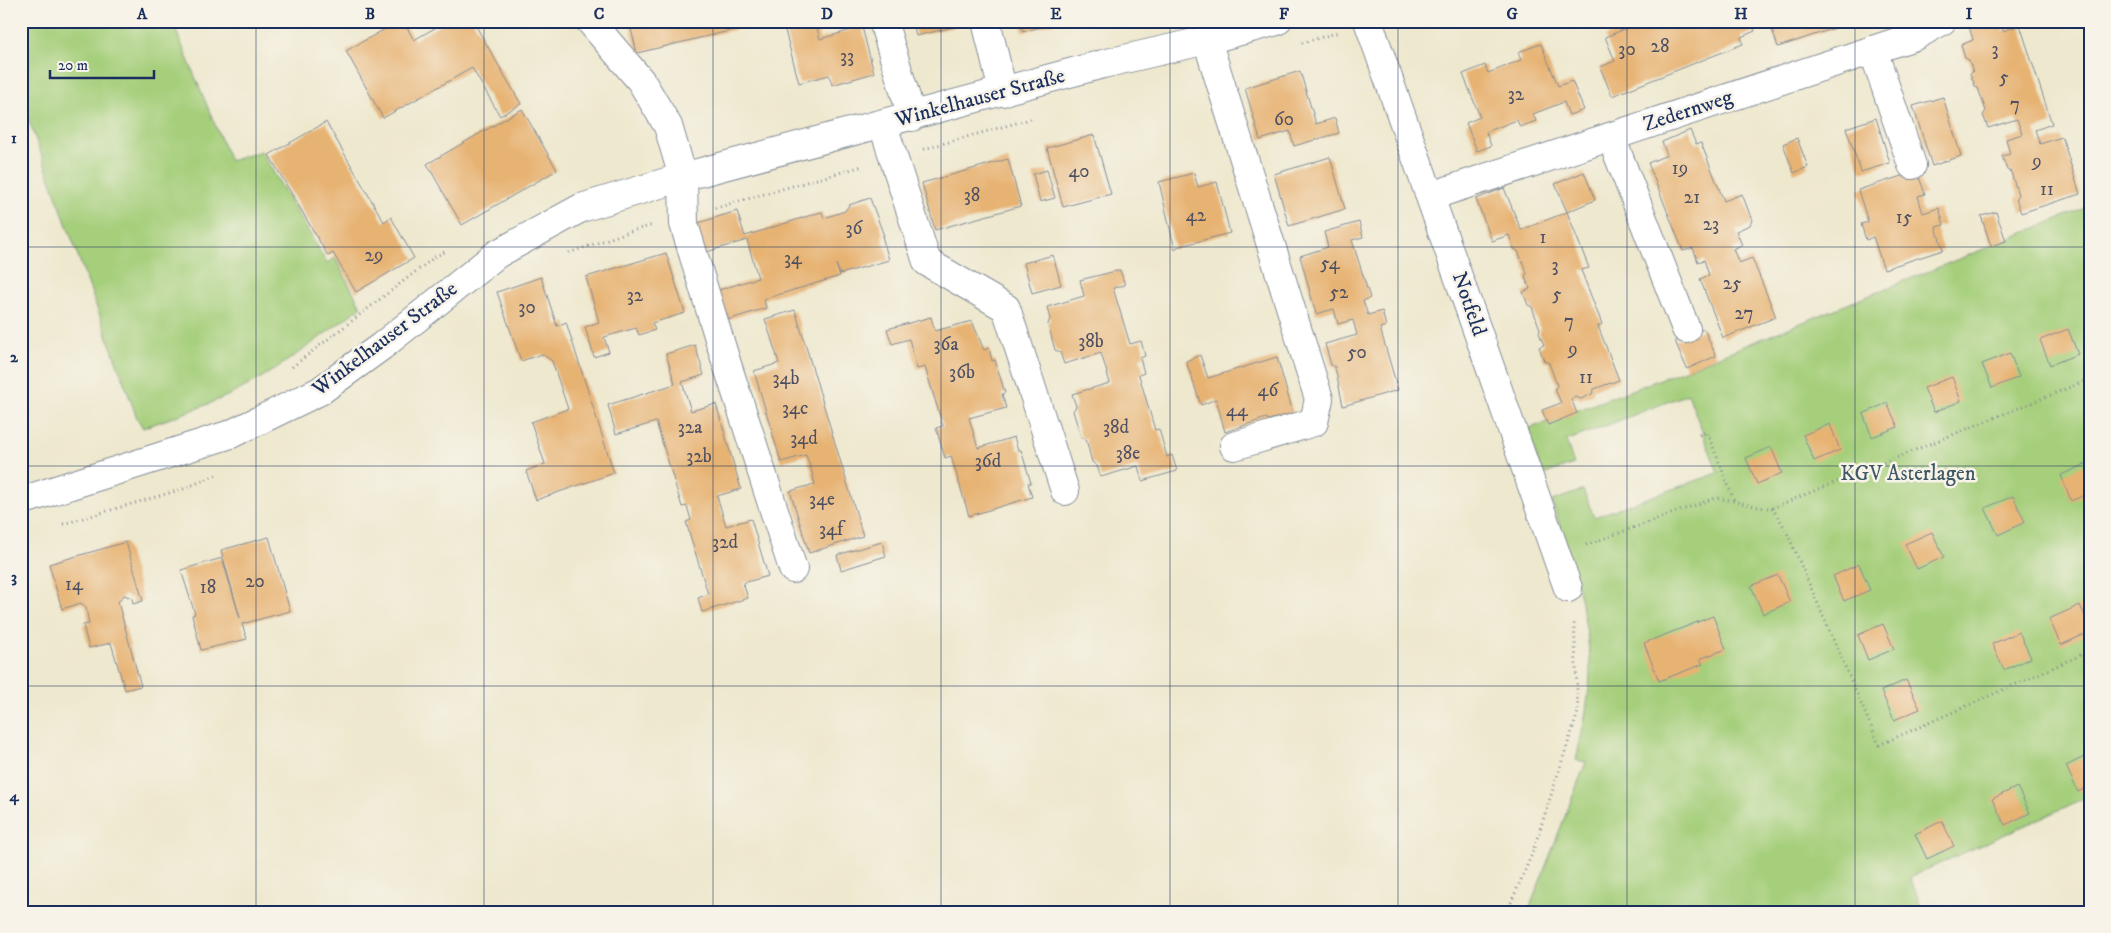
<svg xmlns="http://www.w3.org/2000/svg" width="2111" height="933" font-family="'IM FELL DW Pica',serif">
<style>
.green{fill:#a6cf7b;stroke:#607f6c}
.building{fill:#e7b373}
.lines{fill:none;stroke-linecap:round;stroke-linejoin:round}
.minor-casing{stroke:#848c96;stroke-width:30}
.path{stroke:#848c96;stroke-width:3;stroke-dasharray:1 4;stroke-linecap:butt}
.minor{stroke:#fff;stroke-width:28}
.grid{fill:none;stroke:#1b2f5e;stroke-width:1;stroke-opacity:0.55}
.labels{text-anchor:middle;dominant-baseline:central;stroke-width:5;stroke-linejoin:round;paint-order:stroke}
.number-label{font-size:19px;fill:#4e5063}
.street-label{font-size:21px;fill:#1b2f5e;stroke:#f7f3e8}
.park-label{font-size:21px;fill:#3e5765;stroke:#f7f3e8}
.neatline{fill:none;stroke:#1b2f5e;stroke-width:2}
.grid-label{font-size:16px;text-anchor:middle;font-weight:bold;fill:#1b2f5e}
</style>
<rect width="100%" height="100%" fill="#f7f3e8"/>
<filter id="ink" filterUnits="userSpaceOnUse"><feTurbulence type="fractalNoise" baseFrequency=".02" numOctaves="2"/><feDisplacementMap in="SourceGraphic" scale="10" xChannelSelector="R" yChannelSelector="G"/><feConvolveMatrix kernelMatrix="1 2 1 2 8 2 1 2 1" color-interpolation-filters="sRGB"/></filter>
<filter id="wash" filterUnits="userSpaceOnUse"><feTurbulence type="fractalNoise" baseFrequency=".0096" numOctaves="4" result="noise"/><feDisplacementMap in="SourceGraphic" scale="20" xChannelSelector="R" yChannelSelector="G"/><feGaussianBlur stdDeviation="1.12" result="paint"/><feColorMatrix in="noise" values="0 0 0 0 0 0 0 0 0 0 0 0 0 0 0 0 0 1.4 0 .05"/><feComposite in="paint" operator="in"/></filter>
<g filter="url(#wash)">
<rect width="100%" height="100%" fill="#eee8ce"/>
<g class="green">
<path d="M36 21H172L230 161 261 151 327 263 335 258 361 307C324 334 288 363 247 386 214 404 178 415 143 428L137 418 21 99V26Z"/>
<path d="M2090 206V796L1910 877 1923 912H1528L1586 762 1576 760C1583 728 1591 694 1590 661 1586 606 1568 553 1552 501L1583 490 1594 517 1718 473 1688 394 1566 441 1574 464 1542 475 1528 429 1687 369Z"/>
</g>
<g id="blocks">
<g class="building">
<path d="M399 21H403L414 40 447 21H473L521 104 500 116 472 68 383 118 346 51Z"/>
<path d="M629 21H767V22L637 53Z"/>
<path d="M790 21H815L820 39 862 27 874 73 832 85 829 75 799 83 783 23Z"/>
<path d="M913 21H957L958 26 916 36Z"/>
<path d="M1020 21H1058V22L1023 32Z"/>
<path d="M1645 21H1751L1755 31 1741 37 1743 44 1612 96 1600 67 1615 61 1605 37Z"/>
<path d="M1769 21H1836L1838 27 1778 47Z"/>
<path d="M1983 21H2000L2003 31 2020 25 2052 124 2035 130 2040 144 2062 137 2080 194 2021 213 2016 199 2018 195 2011 172 2007 170 2002 156 2010 154 2006 139 2022 134 2017 119 1988 128 1983 115 1986 111 1978 88 1975 86 1970 73 1973 72 1969 60 1965 58 1961 45 1973 40 1969 26Z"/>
<path d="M1541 44 1558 86 1572 81 1584 110 1569 115 1564 102 1533 114 1536 121 1520 127 1517 120 1486 132 1491 146 1477 151 1466 123 1480 117 1463 74 1485 65 1488 73 1521 60 1518 52Z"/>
<path d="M1300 71 1316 124 1335 118 1339 133 1294 146 1290 131 1260 140 1245 88Z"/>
<path d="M1943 97 1961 156 1932 166 1913 106Z"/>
<path d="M522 109 557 170 462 225 427 164Z"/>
<path d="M1876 118 1890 163 1861 172 1846 128Z"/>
<path d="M326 122 384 222 391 217 414 258 356 292 333 253 328 256 269 155Z"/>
<path d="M1690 130 1696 144 1701 143 1724 201 1742 194 1752 220 1750 225 1736 231 1742 245 1733 249 1739 263 1752 258 1776 317 1723 338 1700 279 1709 275 1704 260 1698 262 1693 248 1683 251 1648 163 1667 155 1662 142Z"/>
<path d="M1094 135 1111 194 1063 207 1047 148Z"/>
<path d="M1797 138 1808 167 1794 173 1783 144Z"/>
<path d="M1330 157 1345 209 1289 226 1274 174Z"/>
<path d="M1008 159 1021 206 935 230 922 183Z"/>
<path d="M1047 170 1055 198 1040 202 1033 174Z"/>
<path d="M1917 171 1925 194 1918 196 1923 213 1939 208 1944 225 1936 227 1943 250 1884 269 1873 237 1866 240 1861 224 1868 222 1858 190Z"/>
<path d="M1584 172 1595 200 1567 212 1555 184Z"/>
<path d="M1194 173 1198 187 1217 182 1230 233 1177 247 1175 250 1159 182Z"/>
<path d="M1504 188 1521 230 1567 212 1589 268 1581 270 1602 324 1598 326 1619 380 1594 389 1592 394 1581 399 1576 397 1571 399 1577 413 1548 425 1542 410 1561 403 1555 389 1557 385 1549 363 1544 361 1539 347 1544 345 1539 333 1540 329 1532 307 1528 305 1523 292 1530 289 1525 277 1527 273 1518 251 1514 249 1509 235 1492 241 1476 199Z"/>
<path d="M870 198 884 236H882L889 260 840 274 836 264 840 276 764 299 766 308 724 321 715 291 758 278 747 240 703 253 695 224 737 211 745 236 821 212H822L824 218 845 211 849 205Z"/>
<path d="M1996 212 2006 241 1991 246 1981 216Z"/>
<path d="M1359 222 1363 237 1352 240 1370 298 1363 301 1368 315 1382 311 1386 326 1380 328 1398 390 1343 406 1335 367 1331 365 1325 344 1357 335 1353 320 1338 324 1334 309 1316 314 1300 256 1328 247 1324 232Z"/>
<path d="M666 253 685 313 652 323 655 330 639 335 636 328 604 337 609 352 594 357 585 327 599 322 586 277Z"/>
<path d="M1053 255 1061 285 1032 293 1024 263Z"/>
<path d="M1120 270 1125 285 1113 288 1130 344 1141 341 1145 356 1140 358 1144 373 1139 375 1155 430 1159 429 1167 457 1172 455 1177 471 1142 481 1138 466 1101 477 1097 466 1092 462 1086 439 1081 437 1073 411 1076 406 1072 394 1110 383 1101 353 1064 364 1060 352 1055 350 1048 324 1050 319 1047 307 1084 296 1080 280Z"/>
<path d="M541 277 557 326 566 322 614 473 536 500 526 471 545 464 531 422 568 409 552 361 542 354 521 361 497 292Z"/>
<path d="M795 310 863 536 809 553 790 491 815 484 811 469 806 455 781 462 754 371 779 363 765 319Z"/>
<path d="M931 317 935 331 972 321 984 350 989 348 992 361 995 360 1005 393 1002 394 1006 408 969 418 978 448 1014 437 1018 450H1021L1031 483H1028L1032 497 969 516 951 456 945 458 936 428 943 426 925 367 917 369 909 339 892 344 887 329Z"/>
<path d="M1704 329 1716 356 1687 369 1675 341Z"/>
<path d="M2068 329 2078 354 2050 365 2040 340Z"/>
<path d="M695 345 704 375 682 382 691 411 716 404 741 489 717 496 726 526 751 519 768 576 743 583 748 598 702 612 698 598 708 594 686 522 691 520 687 506 682 507 656 422 616 434 608 405 675 384 666 354Z"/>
<path d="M2010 353 2019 377 1992 388 1982 364Z"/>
<path d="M1200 355 1208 378 1277 357 1293 413 1269 420 1266 418 1225 432 1216 399 1201 405 1186 361Z"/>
<path d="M1952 377 1961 401 1934 412 1924 388Z"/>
<path d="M1887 403 1898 427 1872 437 1863 414Z"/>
<path d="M1830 424 1840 450 1814 461 1803 435Z"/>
<path d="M1771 447 1782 473 1757 484 1746 458Z"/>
<path d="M2088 463 2090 493 2071 501 2061 475Z"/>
<path d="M2013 496 2025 522 1998 535 1985 508Z"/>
<path d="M1932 532 1944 557 1917 569 1905 544Z"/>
<path d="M269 537 290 611 242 624 247 639 201 650 192 615 195 614 181 570 222 558 240 618 221 550Z"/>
<path d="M126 542 143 601 133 604 132 598 124 595 118 602 141 686 125 690 111 643 89 648 83 625 89 624 86 607 81 603 62 609 49 564Z"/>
<path d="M882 542 886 556 841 570 837 555Z"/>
<path d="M1859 564 1870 590 1844 601 1833 576Z"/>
<path d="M1778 575 1790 602 1763 614 1751 586Z"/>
<path d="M2080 605 2090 626V632L2061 645 2049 619Z"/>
<path d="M1713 616 1726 649 1700 659 1703 664 1659 681 1644 643Z"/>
<path d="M1883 624 1894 649 1868 660 1858 635Z"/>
<path d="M2019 632 2031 658 2004 670 1992 644Z"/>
<path d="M1906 680 1920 709 1894 720 1881 691Z"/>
<path d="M2090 754V786L2078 792 2066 766Z"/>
<path d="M2017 787 2030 813 2005 825 1992 799Z"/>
<path d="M1942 821 1954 846 1927 859 1915 834Z"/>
</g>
</g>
</g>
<g filter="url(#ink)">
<use href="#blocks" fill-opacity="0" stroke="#848c96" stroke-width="1"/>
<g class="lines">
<defs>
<g id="minor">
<path d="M590 21 641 81 668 126 683 177 684 224 725 358 793 569"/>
<path d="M883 21 912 117"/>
<path d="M986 21 1003 92"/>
<path d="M1368 21 1568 588"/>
<path d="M1207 40 1319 399 1314 422 1234 446"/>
<path d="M1873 50 1912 165"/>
<path d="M883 125 927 262 1006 308 1065 491"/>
<path d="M1611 137 1686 329"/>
<path d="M1431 196 1915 36 1942 21"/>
<path d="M21 501 231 434 320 391 382 346 497 254 581 208 683 177 1103 64 1207 40 1277 21"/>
</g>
</defs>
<use href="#minor" class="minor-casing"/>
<g class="path">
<path d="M1302 43 1339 32"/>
<path d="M924 149 1034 118"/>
<path d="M715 208 863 166"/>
<path d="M569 253 622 234 653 225"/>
<path d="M292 367 436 256 447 251"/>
<path d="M1699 435 1707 432 1734 500"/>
<path d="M1772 508 1785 528 1879 745 2090 651"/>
<path d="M63 524 183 489 216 475"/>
<path d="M21 536 30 534"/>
<path d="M1586 545 1712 499C1733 497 1751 509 1772 508L2090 379"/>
<path d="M1507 912 1532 854 1578 712 1574 620"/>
</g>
<use href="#minor" class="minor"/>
</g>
</g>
<path class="grid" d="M256 21V912M484 21V912M713 21V912M941 21V912M1170 21V912M1398 21V912M1627 21V912M1855 21V912M21 247H2090M21 466H2090M21 686H2090"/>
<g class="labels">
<g class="number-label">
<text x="1660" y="46">28</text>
<text x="1627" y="49">30</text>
<text x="1995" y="49">3</text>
<text x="847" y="56">33</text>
<text x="2004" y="77">5</text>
<text x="1516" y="94">32</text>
<text x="2015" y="104">7</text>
<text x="1284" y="119">60</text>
<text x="2037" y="161">9</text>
<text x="1680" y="168">19</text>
<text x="1079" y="171">40</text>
<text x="2047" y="189">11</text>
<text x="972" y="195">38</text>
<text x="1692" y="197">21</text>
<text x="1196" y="215">42</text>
<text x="1904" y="217">15</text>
<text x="1711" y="224">23</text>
<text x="854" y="228">36</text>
<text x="1543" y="237">1</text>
<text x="374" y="255">29</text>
<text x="793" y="258">34</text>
<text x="1330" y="263">54</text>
<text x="1555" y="265">3</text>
<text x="1732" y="283">25</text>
<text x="1339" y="292">52</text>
<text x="1557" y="294">5</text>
<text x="635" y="295">32</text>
<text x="527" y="307">30</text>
<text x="1744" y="313">27</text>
<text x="1569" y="321">7</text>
<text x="1091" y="341">38b</text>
<text x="946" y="344">36a</text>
<text x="1573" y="349">9</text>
<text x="1357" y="352">50</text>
<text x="962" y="372">36b</text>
<text x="1586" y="377">11</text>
<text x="786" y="378">34b</text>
<text x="1268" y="390">46</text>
<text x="795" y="408">34c</text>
<text x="1237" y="410">44</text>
<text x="690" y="427">32a</text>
<text x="1116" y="427">38d</text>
<text x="804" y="438">34d</text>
<text x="1128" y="453">38e</text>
<text x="699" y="456">32b</text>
<text x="988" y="461">36d</text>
<text x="822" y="499">34e</text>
<text x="831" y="529">34f</text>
<text x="725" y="542">32d</text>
<text x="255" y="581">20</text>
<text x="74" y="584">14</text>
<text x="208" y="587">18</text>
</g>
<g class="street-label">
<text transform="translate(980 98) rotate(-15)">Winkelhauser Straße</text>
<text transform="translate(1688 111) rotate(-18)">Zedernweg</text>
<text transform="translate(1469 304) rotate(71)">Notfeld</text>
<text transform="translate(385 339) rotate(-37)">Winkelhauser Straße</text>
</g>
<g class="park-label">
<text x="1908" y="474">KGV Asterlagen</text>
</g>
</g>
<rect width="2111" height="933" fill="none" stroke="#f7f3e8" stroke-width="55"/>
<path d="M50 70v8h104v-8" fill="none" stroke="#1b2f5e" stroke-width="2.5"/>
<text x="58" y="70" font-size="15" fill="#1b2f5e" stroke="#f7f3e8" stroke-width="4" paint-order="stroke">20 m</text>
<rect x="28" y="28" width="2056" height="878" class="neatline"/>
<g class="grid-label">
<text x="142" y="19">A</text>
<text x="370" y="19">B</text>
<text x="599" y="19">C</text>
<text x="827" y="19">D</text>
<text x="1056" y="19">E</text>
<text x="1284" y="19">F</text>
<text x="1512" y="19">G</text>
<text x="1741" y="19">H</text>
<text x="1969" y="19">I</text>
<text x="14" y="143">1</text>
<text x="14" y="362">2</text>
<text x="14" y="582">3</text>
<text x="14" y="801">4</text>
</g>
</svg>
